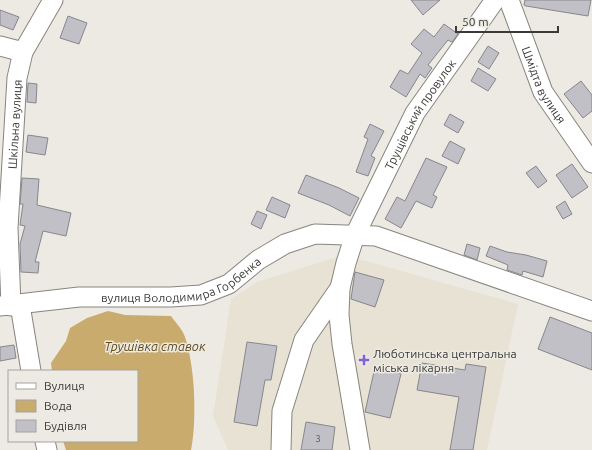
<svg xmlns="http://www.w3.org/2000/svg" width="592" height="450" font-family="Ubuntu,sans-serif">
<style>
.built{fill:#e8e2d4}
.water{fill:#c9ab6d}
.building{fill:#c1c0c6;stroke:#87868c}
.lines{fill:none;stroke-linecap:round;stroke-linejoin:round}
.minor-casing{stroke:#88857f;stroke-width:21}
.minor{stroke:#fff;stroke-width:19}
.poi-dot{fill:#8660db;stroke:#edeae4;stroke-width:1.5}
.labels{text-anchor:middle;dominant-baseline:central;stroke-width:3;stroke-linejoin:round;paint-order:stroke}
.number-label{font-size:10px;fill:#5c5b5a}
.street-label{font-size:12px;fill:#3a3936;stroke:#edeae4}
.poi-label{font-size:12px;fill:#3a3936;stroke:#edeae4;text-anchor:start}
.water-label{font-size:13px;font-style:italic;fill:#614c1c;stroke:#edeae4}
</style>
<rect width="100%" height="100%" fill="#edeae4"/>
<path class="built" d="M337 257 366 261 518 304 487 450H228L213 416 231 299 257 282Z"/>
<path class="water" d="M108 311 125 315 171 316C176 323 183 330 185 337 195 367 197 419 191 450H66L63 441H137V371H52L51 363 66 341 70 328 87 318Z"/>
<g class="building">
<path d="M411 0H440L423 15Z"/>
<path d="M525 0H591L588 16 526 6 524 5Z"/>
<path d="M0 10 19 17 13 30 0 25Z"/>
<path d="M68 16 87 23 79 44 60 38Z"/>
<path d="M444 24 458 34 452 42 448 40 428 65 432 68 425 78 420 74 406 97 390 87 400 70 408 74 422 53 411 44 424 29 434 37Z"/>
<path d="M488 46 499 53 489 69 478 62Z"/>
<path d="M478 68 496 79 488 91 471 81Z"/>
<path d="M581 81 592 95V111L583 118 564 94Z"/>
<path d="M28 83 37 84 36 103 27 102Z"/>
<path d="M450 114 464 122 458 133 444 125Z"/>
<path d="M370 124 384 131 371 156 375 158 368 176 356 172 368 139 364 137Z"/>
<path d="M28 135 48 138 45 155 26 152Z"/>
<path d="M450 141 465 149 458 164 442 156Z"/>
<path d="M426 158 447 167 433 195 437 197 432 208 416 201 401 228 385 219 397 197 405 201Z"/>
<path d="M572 164 588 187 572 198 556 175Z"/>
<path d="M536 166 547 181 538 188 526 173Z"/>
<path d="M306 175 339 188 359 198 350 216 329 205 298 193Z"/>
<path d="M22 178 39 179 37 205 71 213 66 236 43 231 35 262H39L38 273 21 272 20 244 25 226 20 225 23 204H20Z"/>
<path d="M272 197 290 205 285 218 266 210Z"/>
<path d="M565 201 572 214 563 219 556 207Z"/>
<path d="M257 211 267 215 261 229 251 224Z"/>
<path d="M467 244 480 248 477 260 464 255Z"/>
<path d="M490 246 507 252 526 255 547 261 543 277 523 271 522 275 507 270 508 265 486 256Z"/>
<path d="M355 272 384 280 375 307 351 299Z"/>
<path d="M550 317 592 333V370L538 349Z"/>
<path d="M247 342 277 346 271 380H265L257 426 234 422Z"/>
<path d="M14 345 16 358 0 361V347Z"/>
<path d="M422 363 465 370 466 364 486 367 473 450H450L459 397 417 390Z"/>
<path d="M375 367 401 374 390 418 365 412Z"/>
<path d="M306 422 335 427 332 450H301Z"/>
</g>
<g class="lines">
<defs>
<g id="minor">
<path id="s1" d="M509 0 543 92 592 163"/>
<path d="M0 46 23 52"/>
<path d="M20 305 31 371"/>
<path id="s2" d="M0 306 79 297H171L201 295 229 284 258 260 285 244 315 234 376 236 592 311"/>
<path id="s3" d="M11 306 8 228 17 78 23 52 53 0"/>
<path d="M45 441 47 450"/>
<path d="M281 450 282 411 304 340 340 288"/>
<path id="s4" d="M360 450 342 344 339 315 340 288 346 263 355 235 415 113 495 0"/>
</g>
</defs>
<use href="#minor" class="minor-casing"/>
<use href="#minor" class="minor"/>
</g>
<path class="poi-dot" d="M362 354h4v4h4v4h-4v4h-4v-4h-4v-4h4z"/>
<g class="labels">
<g class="number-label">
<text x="318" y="438">3</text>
</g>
<g class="street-label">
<text stroke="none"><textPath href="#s1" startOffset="92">Шмідта вулиця</textPath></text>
<text stroke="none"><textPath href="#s4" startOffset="356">Трущівський провулок</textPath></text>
<text stroke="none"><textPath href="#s3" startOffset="182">Шкільна вулиця</textPath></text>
<text stroke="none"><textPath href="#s2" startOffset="186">вулиця Володимира Горбенка</textPath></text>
</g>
<g class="poi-label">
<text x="373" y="353">Люботинська центральна<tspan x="373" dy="14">міська лікарня</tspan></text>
</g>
<g class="water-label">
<text x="155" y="346">Трушівка ставок</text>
</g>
</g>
<rect x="8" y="370" width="130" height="72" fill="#edeae4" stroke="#a5a39e"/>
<rect x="16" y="383" width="20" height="6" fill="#ffffff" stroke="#a5a39e"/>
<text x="44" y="390" font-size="12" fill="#3a3936">Вулиця</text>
<rect x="16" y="400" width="20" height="12" fill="#c9ab6d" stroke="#a5a39e"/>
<text x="44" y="410" font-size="12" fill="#3a3936">Вода</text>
<rect x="16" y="420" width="20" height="12" fill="#c1c0c6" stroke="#a5a39e"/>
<text x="44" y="430" font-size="12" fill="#3a3936">Будівля</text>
<path d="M456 26v6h102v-6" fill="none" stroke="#3a3936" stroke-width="2"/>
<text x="462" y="26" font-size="12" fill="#3a3936" stroke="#edeae4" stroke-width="3" paint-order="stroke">50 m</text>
</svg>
